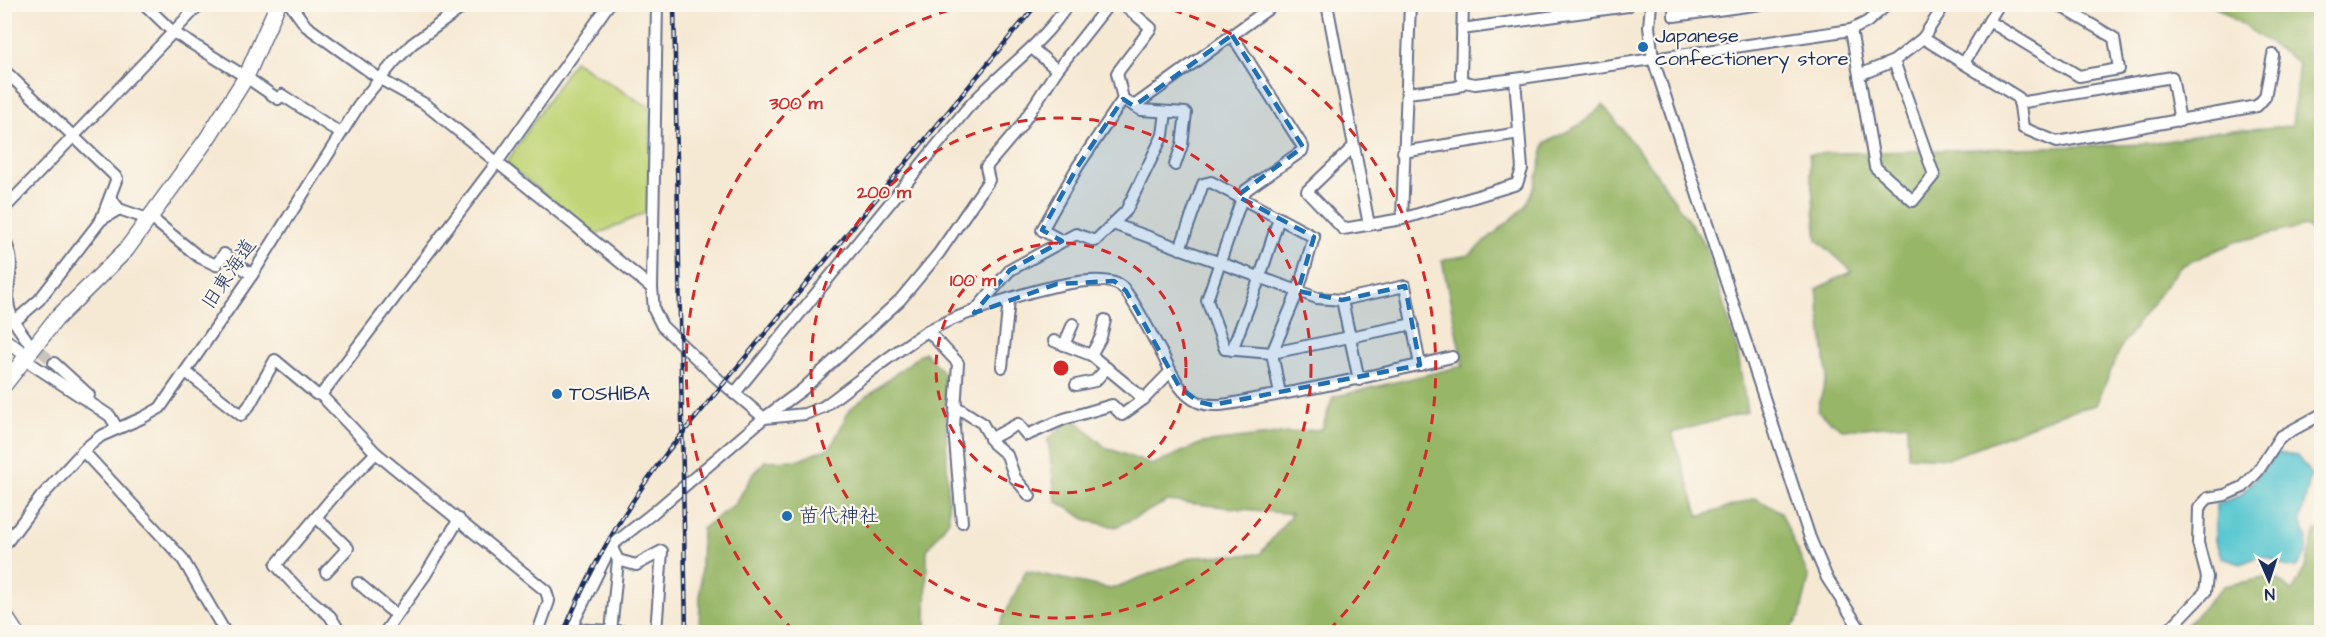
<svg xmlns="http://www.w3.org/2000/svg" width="2326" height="637" font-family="'Architects Daughter','Klee One',sans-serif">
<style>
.green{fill:#c1d578;stroke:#6e826b;stroke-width:1.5}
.forest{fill:#98b668;stroke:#5a7263;stroke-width:1.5}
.water{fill:#5ac7d1;stroke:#3a7b98;stroke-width:1.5}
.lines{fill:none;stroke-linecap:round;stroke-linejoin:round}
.minor-tunnel{stroke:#cac4bc;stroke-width:10;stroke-dasharray:10 5;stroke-linecap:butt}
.minor-casing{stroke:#687087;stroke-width:14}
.major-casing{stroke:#687087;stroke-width:15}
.highway-casing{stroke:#687087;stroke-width:18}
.minor{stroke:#fff;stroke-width:10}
.major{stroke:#fff;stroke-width:12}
.highway{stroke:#fff;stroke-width:15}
.rail-casing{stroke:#1b2f5e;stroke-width:4.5}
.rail{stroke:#fbf7ec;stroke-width:2;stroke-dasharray:7;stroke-linecap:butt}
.marked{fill:#1f6fb2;fill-opacity:0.2;stroke:#1f6fb2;stroke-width:4.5;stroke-dasharray:12 8;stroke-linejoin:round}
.ring{fill:none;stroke:#d62828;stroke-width:3;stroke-dasharray:10 8}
.poi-dot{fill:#1f6fb2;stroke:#fbf7ec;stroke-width:2}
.labels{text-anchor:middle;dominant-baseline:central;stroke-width:4.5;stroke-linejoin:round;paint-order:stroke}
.poi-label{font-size:20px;fill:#1b2f5e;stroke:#fbf7ec;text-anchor:start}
.street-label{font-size:20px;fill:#1b2f5e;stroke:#fbf7ec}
.centre{fill:#d62828;stroke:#fbf7ec;stroke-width:3}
.ring-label{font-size:18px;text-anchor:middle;font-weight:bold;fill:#d62828;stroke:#fbf7ec;stroke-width:4.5;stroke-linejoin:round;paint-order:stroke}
</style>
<rect width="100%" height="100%" fill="#fbf7ec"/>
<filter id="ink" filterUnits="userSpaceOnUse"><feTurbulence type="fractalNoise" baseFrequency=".0167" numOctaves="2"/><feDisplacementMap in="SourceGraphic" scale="12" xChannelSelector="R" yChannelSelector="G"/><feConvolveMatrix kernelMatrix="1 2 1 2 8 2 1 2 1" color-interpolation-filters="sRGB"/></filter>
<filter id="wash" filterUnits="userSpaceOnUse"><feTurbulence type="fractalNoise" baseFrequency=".008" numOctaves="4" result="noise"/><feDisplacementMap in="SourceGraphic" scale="24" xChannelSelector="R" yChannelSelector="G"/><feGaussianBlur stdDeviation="1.35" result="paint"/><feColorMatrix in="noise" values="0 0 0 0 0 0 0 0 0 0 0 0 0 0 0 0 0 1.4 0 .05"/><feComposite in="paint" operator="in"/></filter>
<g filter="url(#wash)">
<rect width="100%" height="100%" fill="#f6e9d4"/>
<path class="green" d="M574 61 643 104 650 106 649 211 596 235 506 163Z"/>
<g class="forest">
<path d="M2213 5H2321V239L2305 226 2235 242 2179 267 2122 345 2096 405 2064 413 1950 458 1908 456 1907 424 1843 430 1817 411 1827 375 1817 289 1852 271 1817 240 1809 154 2151 144 2219 131 2292 126 2299 63Z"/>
<path d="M1603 105 1650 165 1706 246 1737 348 1747 412 1672 433 1699 517 1755 498 1781 512 1809 578 1800 616 1788 632H996L1026 571 1111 589 1193 557 1260 554 1292 514 1168 501 1116 527 1089 521 1056 501 1048 440 1072 417 1105 447 1152 465 1202 443 1322 429 1333 397 1463 366 1442 260 1469 255 1524 208 1535 185 1545 143 1581 124Z"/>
<path d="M924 352 944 373 949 520 927 550 926 632H699L702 529 736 503 752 476 765 461 799 460 831 447 850 409Z"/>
<path d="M2315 531H2321V632H2180L2224 586 2274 576 2292 592 2306 566Z"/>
</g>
<path class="water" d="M2277 453 2297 456 2311 475 2300 521 2307 537 2306 554 2297 567C2272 570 2278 546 2241 564L2222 558 2215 540 2216 504 2240 496Z"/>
</g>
<g filter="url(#ink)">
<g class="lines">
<path class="minor-tunnel" d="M30 342 54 363"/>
<defs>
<g id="minor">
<path d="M144 4 173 32 246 77 278 99 282 95 340 133"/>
<path d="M290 4 306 26 380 79 425 104 652 288"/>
<path d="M657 4 652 288 654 310 662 326 719 380 764 418 805 414 823 407C857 382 890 355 926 332 954 315 1101 260 1124 289 1136 304 1151 334 1161 352 1171 370 1177 392 1198 402 1217 410 1245 400 1265 397 1328 386 1390 372 1452 357"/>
<path d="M1123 4 1151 28 1117 73 1123 99 1141 110 1186 113 1182 145 1175 165"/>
<path d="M1327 4 1369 225"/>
<path d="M1463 4 1461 77 1465 82"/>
<path d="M1651 4 1649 27 1653 59 1810 538 1827 578 1862 632"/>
<path d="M1674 4V16L1761 4"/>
<path d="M1989 21 2079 76 2119 69 2114 38 2057 4"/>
<path d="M1462 29 1628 6V4"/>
<path d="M1851 30 1859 75 1894 61 1923 38 2019 98 2023 128 2057 142 2257 106 2265 97 2273 55"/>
<path d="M1232 35 1275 4"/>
<path d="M1923 38 1945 4"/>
<path d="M1032 48 1057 70"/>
<path d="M1964 63 1999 4"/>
<path d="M4 70 117 178 101 220"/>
<path d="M1859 75 1875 167 1913 201 1934 175 1894 61"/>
<path d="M1407 93 1457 87 1465 82 1475 84 1515 79 1851 30 1867 22 1888 4"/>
<path d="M2019 103 2172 77 2180 121"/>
<path d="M1134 106 1232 35 1303 147 1302 151 1246 190 1242 198 1207 300 1225 349 1272 353 1413 324"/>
<path d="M1353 147 1307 191 1343 229 1402 219 1517 184 1522 169 1515 79"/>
<path d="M1403 152 1519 133"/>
<path d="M4 209 200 4"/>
<path d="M119 209 142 217 147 221"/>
<path d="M150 217 199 257 216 265 224 254 252 275"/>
<path d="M1402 219 1410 4"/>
<path d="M1113 224 1317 298 1342 300 1405 286 1420 365"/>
<path d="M4 239C19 268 4 280 9 308 12 321 20 330 27 340"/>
<path d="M1062 241 1042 230 1078 166 1123 99"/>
<path d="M1180 249 1203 184 1211 182 1314 237 1298 291 1272 353 1280 394"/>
<path d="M1342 300 1359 380"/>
<path d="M974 312 1010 270 1076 234 1095 241 1126 211 1163 135 1166 112"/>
<path d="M14 322 39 300 101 220 119 209 110 197"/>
<path d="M928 331 958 363 954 428 962 522"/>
<path d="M1054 341 1091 355 1144 399"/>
<path d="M1064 345 1073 324"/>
<path d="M1232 350 1260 277 1279 218"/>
<path d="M1091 355 1101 337 1105 320"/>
<path d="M24 359 110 416 117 428"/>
<path d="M54 363 89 395"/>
<path d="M1002 367 1009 300"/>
<path d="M186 372 241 415 249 406 275 360 316 394 321 395"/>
<path d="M1076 385 1095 381 1107 368"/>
<path d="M734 394 965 111C998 73 1041 47 1068 4"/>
<path d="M955 406 982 423 994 444 1007 455 1015 478 1030 496"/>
<path d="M990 439 1018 424 1027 435 1064 419 1112 405 1122 415 1144 399 1170 372"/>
<path d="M83 451 182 558 225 632"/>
<path d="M317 518 348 548 326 572"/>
<path d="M4 546 41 497 86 448 101 436 142 418 160 408 252 275 361 102 394 62 412 44 467 4"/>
<path d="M618 560 636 565 662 551 656 632"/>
<path d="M358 583 396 615"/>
<path d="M570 629 635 632"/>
<path d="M340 632 330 616 298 589 276 565 338 491 376 453"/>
<path d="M385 632 426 574 459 519"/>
<path d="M538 632 549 601 546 591 376 453 321 395 498 161 609 4"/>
<path d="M569 632 611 546"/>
<path d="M611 632 618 560 611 546 653 513 764 418 802 390 900 300 939 253 989 180 986 167 1020 127 1057 70 1109 4"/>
<path d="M2167 632 2205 592 2207 577 2198 543 2199 508 2208 498 2225 495 2243 487 2258 471 2280 437 2322 414"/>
</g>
<g id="major">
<path d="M4 339 27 356"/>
<path d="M4 612 17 632"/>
</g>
<path id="highway" d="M4 385 56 319 126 250 207 139 246 77 278 4"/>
</defs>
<use href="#minor" class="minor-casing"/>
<use href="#major" class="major-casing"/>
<use href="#highway" class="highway-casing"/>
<use href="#minor" class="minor"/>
<use href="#major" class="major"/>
<use href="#highway" class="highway"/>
<defs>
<g id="rail">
<path d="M674 4 686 632"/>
<path d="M564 632C590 567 626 507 668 451L1037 4"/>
</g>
</defs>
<use href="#rail" class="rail-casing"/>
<use href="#rail" class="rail"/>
</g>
</g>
<path class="marked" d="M1232 35 1303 147 1237 196 1314 237 1298 291 1342 300 1405 286 1420 365 1212 405 1199 402 1180 388 1126 291 1114 281 1057 284 974 313 1010 270 1062 241 1042 230 1078 166 1123 99 1134 106Z"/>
<g class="ring">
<circle cx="1061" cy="368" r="125"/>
<circle cx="1061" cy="368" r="250"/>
<path d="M794 631A375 375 0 0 1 967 5M1155 5A375 375 0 0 1 1328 631"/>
</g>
<g class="poi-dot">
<circle cx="1643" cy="47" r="6"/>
<circle cx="557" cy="394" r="6"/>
<circle cx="787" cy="516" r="6"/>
</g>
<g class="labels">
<g class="poi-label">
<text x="1655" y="36">Japanese<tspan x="1655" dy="23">confectionery store</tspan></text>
<text x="569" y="394">TOSHIBA</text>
<text x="799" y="516">苗代神社</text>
</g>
<g class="street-label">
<text transform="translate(229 274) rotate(-56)">旧東海道</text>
</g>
</g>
<circle cx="1061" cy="368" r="9" class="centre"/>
<g class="ring-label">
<text x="796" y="109">300 m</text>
<text x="884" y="198">200 m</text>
<text x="973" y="286">100 m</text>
</g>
<rect width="2326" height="637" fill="none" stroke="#fbf7ec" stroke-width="24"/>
<g transform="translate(2269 580) rotate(177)" stroke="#fbf7ec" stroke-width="4.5" paint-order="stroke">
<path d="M0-4.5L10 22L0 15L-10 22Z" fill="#1b2f5e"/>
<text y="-9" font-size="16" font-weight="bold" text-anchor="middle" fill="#1b2f5e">N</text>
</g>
</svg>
